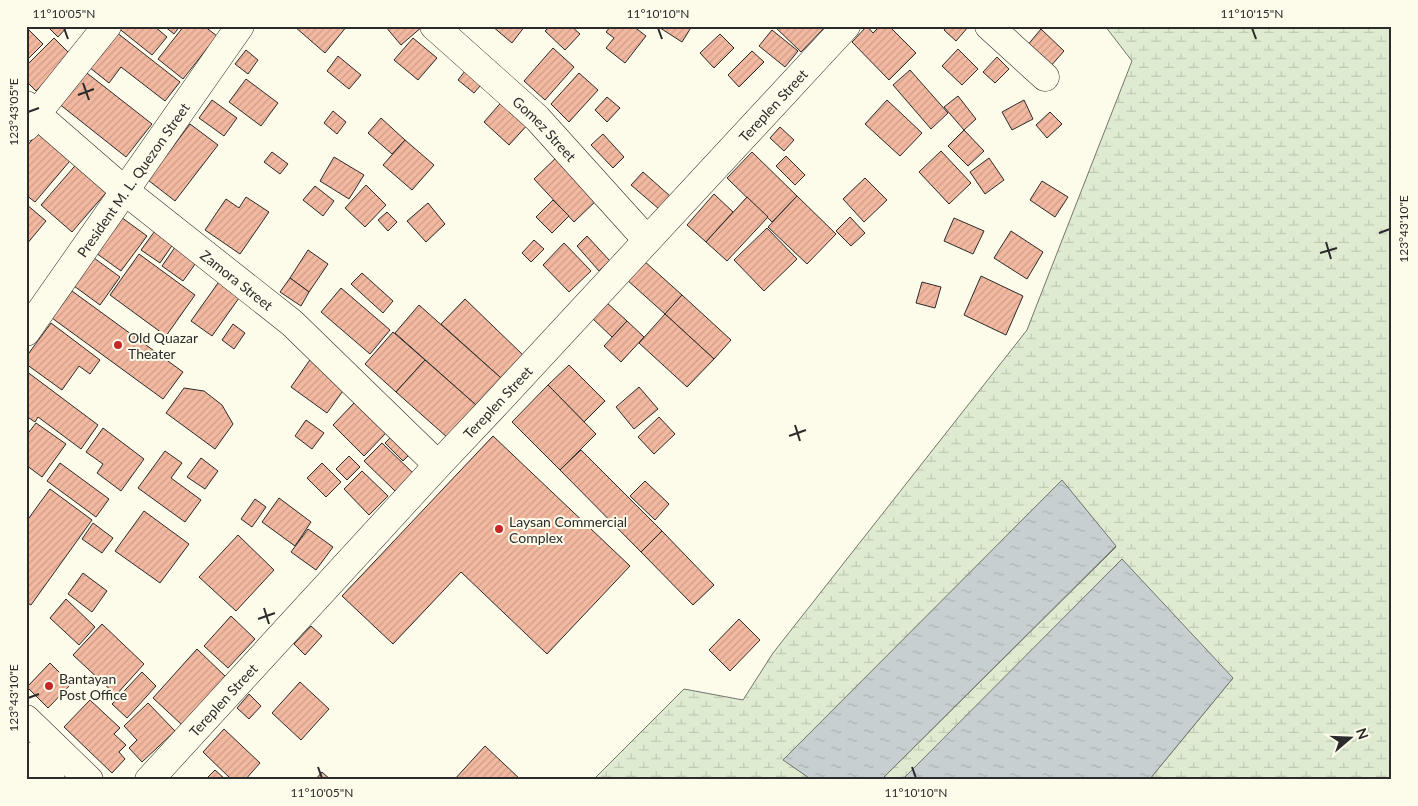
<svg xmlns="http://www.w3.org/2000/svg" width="1418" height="806" font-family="Lato,sans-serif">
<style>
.wetland{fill:url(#wetland-marsh);stroke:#74746e}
.water{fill:url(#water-ripples);stroke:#74746e}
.building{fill:url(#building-hatch);stroke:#2b2b2b}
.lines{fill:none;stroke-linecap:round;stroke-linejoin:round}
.minor-casing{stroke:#2b2b2b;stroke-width:29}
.major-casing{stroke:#2b2b2b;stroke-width:29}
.minor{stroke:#fdfbea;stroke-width:28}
.major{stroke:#fdfbea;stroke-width:28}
.ticks{fill:none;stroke:#2b2b2b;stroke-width:2}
.poi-dot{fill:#c62828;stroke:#fdfbea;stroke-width:2}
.labels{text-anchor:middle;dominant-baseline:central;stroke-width:4;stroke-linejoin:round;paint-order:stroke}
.street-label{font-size:14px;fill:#2b2b2b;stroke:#fdfbea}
.poi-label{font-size:14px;fill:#2b2b2b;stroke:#fdfbea;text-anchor:start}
.neatline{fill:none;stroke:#2b2b2b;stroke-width:2}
.ticks-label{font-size:12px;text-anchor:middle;fill:#2b2b2b}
</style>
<defs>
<pattern id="wetland-marsh" width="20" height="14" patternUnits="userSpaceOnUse" patternTransform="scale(1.25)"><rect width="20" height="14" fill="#deebd1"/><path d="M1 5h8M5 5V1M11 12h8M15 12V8" fill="none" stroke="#bfcab4"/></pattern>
<pattern id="water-ripples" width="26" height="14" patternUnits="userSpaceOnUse" patternTransform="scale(1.25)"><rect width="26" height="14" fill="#c7d0d0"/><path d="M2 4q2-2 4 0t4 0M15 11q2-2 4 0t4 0" fill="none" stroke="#abb3b3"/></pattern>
<pattern id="building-hatch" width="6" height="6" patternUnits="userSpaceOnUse" patternTransform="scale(1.25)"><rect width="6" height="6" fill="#f2b8a0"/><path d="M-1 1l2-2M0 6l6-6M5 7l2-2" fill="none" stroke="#d09e8a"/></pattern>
</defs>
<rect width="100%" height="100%" fill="#fdfbea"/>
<path class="wetland" d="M1105 26H1392V780H1149L1233 678 902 780H881L1116 547 1062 481 784 760 812 780H593L684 689 743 700 773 653 1027 330 1132 61Z"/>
<g class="water">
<path d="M1062 480 1116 546 881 780H812L783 760Z"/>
<path d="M1122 559 1233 678 1149 780H902Z"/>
</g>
<g class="building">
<path d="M47 26H68L58 37Z"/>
<path d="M118 26H154L167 37 152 55 117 27Z"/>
<path d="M164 26H180L174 34Z"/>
<path d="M184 26H204L217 36 183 79 158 59Z"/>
<path d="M296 26H347L325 53 295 27Z"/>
<path d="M385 26H423L401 45Z"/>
<path d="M492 26H525L512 43Z"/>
<path d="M550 26H571L580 34 565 50 545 31Z"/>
<path d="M611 26H633L646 36 625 63 606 48 614 38 606 32Z"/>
<path d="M657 26H692L682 42Z"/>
<path d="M774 26H824L825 27 801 52Z"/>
<path d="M867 26 873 33 880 26H889L916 53 889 80 852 42Z"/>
<path d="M947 26H969L956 41 944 30Z"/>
<path d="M28 29 43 44 26 61V30Z"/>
<path d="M1041 29 1064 51 1049 68 1026 47Z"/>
<path d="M772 30 798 51 785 67 759 46Z"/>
<path d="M116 32 180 82 165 101 121 67 109 83 89 67Z"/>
<path d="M720 34 734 48 714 68 700 53Z"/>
<path d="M54 38 71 55 36 91 26 81V66Z"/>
<path d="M413 38 437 58 418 80 394 60Z"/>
<path d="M553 48 574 67 545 100 524 81Z"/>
<path d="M958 49 978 69 962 85 942 66Z"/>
<path d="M246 50 258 60 248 74 235 64Z"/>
<path d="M752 51 764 62 739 87 728 75Z"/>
<path d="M338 56 361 75 349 89 327 71Z"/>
<path d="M997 57 1009 69 995 83 983 72Z"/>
<path d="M469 66 486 79 474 93 458 80Z"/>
<path d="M83 70 152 124 126 157 58 103Z"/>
<path d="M910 70 948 113 931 129 893 85Z"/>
<path d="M579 73 598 90 569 122 551 104Z"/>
<path d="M246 79 278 103 261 126 229 102Z"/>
<path d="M958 96 976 119 964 130 944 107Z"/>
<path d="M607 97 620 108 607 122 595 110Z"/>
<path d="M505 98 531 121 509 145 484 122Z"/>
<path d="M212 100 237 118 224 136 199 118Z"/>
<path d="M887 100 922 133 900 156 865 124Z"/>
<path d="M1024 100 1033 119 1012 130 1002 112Z"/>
<path d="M333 111 346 122 337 134 324 123Z"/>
<path d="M1050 112 1062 124 1047 138 1036 125Z"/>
<path d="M381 118 405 140 392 154 368 133Z"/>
<path d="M190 124 218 145 175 201 148 180Z"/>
<path d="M43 127 75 155 35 202 26 195V147Z"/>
<path d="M780 127 794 140 784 151 770 138Z"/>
<path d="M964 130 984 151 968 166 948 146Z"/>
<path d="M603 134 624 157 613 168 591 145Z"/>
<path d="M405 140 434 165 412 190 383 165Z"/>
<path d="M941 151 971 183 949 204 919 172Z"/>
<path d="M272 152 288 164 280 174 264 162Z"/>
<path d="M752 152 797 196 772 222 727 178Z"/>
<path d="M559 155 600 197 574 222 534 179Z"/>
<path d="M786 156 805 175 795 185 776 166Z"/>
<path d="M334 157 364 175 349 199 320 181Z"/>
<path d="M989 158 1004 180 985 194 970 172Z"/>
<path d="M80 160 111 187 72 232 41 205Z"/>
<path d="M643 172 670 196 659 209 631 185Z"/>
<path d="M865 178 887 200 864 222 843 199Z"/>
<path d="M1042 181 1068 197 1055 217 1030 200Z"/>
<path d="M366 185 386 205 365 227 345 208Z"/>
<path d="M315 186 334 201 323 216 303 200Z"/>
<path d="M714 194 733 212 706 242 687 225Z"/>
<path d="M797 196 836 234 807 264 768 227Z"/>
<path d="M246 197 269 212 240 254 205 230 226 199 239 208Z"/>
<path d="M747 197 768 217 727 261 706 242Z"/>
<path d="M553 200 569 216 552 233 536 217Z"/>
<path d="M428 203 445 224 426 242 407 221Z"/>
<path d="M26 204 46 221 26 245Z"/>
<path d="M387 212 397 222 388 231 378 220Z"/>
<path d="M121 217 147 236 121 271 96 253Z"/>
<path d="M850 217 865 233 851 246 836 231Z"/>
<path d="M954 218 984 231 973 254 944 241Z"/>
<path d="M160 224 178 237 160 263 141 250Z"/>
<path d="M767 228 797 259 764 291 734 260Z"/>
<path d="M1011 231 1043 252 1027 279 994 258Z"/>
<path d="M587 236 610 261 599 271 577 246Z"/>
<path d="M180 240 201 256 183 281 162 266Z"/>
<path d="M534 240 544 249 531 262 522 253Z"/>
<path d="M564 243 591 271 569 292 543 265Z"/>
<path d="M308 250 328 264 309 292 290 278Z"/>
<path d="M139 254 195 295 166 336 110 295Z"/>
<path d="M94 258 120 277 100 305 74 286Z"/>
<path d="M643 260 682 295 665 314 626 279Z"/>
<path d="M362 273 393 301 383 313 351 284Z"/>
<path d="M223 276 244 291 212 336 191 321Z"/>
<path d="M981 276 1023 296 1006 335 964 315Z"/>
<path d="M290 278 309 292 301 306 280 292Z"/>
<path d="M922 282 941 287 935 308 916 303Z"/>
<path d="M341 288 390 330 370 354 321 312Z"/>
<path d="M72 291 183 372 163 399 52 318Z"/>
<path d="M682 295 731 340 714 359 665 314Z"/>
<path d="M465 299 523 355 501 378 441 324Z"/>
<path d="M606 302 627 321 612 337 592 318Z"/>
<path d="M419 305 501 378 476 405 395 333Z"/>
<path d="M665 314 714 359 687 387 639 343Z"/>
<path d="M627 321 644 337 621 362 604 346Z"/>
<path d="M51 323 100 360 90 374 79 366 62 390 26 364V357Z"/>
<path d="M233 324 245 333 234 349 222 340Z"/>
<path d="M393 332 425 360 396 392 365 364Z"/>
<path d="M314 354 350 381 327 413 291 387Z"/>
<path d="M425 360 476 405 448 438 396 392Z"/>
<path d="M569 365 605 401 584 422 548 385Z"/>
<path d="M26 371 98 425 81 449 38 417 35 422 26 416Z"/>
<path d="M548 385 596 434 560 470 512 422Z"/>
<path d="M639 387 658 409 634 429 616 407Z"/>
<path d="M184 388 204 391 222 405 233 424 215 449 166 413Z"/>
<path d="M355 402 386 433 364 456 333 425Z"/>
<path d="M659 417 675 434 654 454 638 437Z"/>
<path d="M306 420 324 433 312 449 295 436Z"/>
<path d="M36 423 66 444 42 477 26 465V436Z"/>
<path d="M401 427 419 445 403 461 385 443Z"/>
<path d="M103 428 144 459 121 491 97 473 103 464 86 452Z"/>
<path d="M493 436 630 566 547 654 461 572 393 644 342 596Z"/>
<path d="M382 443 413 473 395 491 364 461Z"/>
<path d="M581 450 662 531 641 552 560 470Z"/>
<path d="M165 451 182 463 171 478 201 500 185 522 138 488Z"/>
<path d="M349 456 360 467 347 480 336 469Z"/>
<path d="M201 458 218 471 205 489 187 477Z"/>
<path d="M60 463 109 499 96 517 47 481Z"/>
<path d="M322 463 341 482 326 497 307 478Z"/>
<path d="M362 471 388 496 369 515 344 489Z"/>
<path d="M645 481 669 504 655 520 630 496Z"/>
<path d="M50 489 92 520 31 605 26 602V522Z"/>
<path d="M279 498 311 522 295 546 262 522Z"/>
<path d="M255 499 266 507 252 527 241 519Z"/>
<path d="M144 511 189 544 160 583 115 551Z"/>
<path d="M93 523 113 538 102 553 82 539Z"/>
<path d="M308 529 333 547 316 570 291 552Z"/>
<path d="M662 531 714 585 693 605 641 552Z"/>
<path d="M238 535 274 570 236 611 199 577Z"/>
<path d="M83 573 107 591 92 612 68 594Z"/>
<path d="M66 599 95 627 79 645 50 618Z"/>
<path d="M231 616 255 639 228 668 204 646Z"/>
<path d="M739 619 760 640 730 671 709 650Z"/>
<path d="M102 624 144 664 116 695 73 655Z"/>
<path d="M311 626 322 636 305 655 294 644Z"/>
<path d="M197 649 226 677 182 725 153 698Z"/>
<path d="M50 663 71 684 48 708 27 687Z"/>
<path d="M142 672 156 686 127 718 112 704Z"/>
<path d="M300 682 329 709 301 740 272 713Z"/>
<path d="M249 694 261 706 249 719 237 708Z"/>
<path d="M90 700 120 728 114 734 126 745 119 752 125 759 112 773 64 727Z"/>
<path d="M148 703 175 731 142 762 129 748 137 740 124 726Z"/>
<path d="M224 729 260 763 245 780H232L203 752Z"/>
<path d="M485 746 521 780H454Z"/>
<path d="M215 770 226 780H205Z"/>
<path d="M322 772 331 780H315Z"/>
</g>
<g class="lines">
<defs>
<g id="minor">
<path id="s1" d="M434 26 537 118 647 240"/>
<path d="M989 26 1045 77"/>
<path id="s2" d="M26 105 125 191 292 323 438 465"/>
<path d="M26 127 107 26"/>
<path id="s3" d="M149 780 438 465 490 410 846 26"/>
</g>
<g id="major">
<path id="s4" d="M26 332 240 26"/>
<path d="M26 719 89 780"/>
<path d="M26 756 51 780"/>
</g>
</defs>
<use href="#minor" class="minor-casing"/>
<use href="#major" class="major-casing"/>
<use href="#minor" class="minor"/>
<use href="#major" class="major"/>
</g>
<path class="ticks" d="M64 28 68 39M658 28 662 39M1252 28 1256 39M83 83 89 100M78 95 94 89M28 112 39 108M1379 233 1390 229M1326 242 1331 259M1320 253 1337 248M795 425 800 441M789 436 806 430M264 608 269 624M258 619 275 613M28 698 39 694M318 767 322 778M912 767 916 778"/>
<g class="poi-dot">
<circle cx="118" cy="345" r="5"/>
<circle cx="499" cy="529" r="5"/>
<circle cx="49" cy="686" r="5"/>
</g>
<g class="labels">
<g class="street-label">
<text stroke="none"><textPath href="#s3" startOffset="919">Tereplen Street</textPath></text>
<text stroke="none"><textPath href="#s1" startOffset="151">Gomez Street</textPath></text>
<text stroke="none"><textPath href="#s4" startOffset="186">President M. L. Quezon Street</textPath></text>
<text stroke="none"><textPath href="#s2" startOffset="274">Zamora Street</textPath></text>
<text stroke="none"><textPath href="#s3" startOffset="514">Tereplen Street</textPath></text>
<text stroke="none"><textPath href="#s3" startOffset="109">Tereplen Street</textPath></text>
</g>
<g class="poi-label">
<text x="128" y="337">Old Quazar<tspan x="128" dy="16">Theater</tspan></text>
<text x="509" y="521">Laysan Commercial<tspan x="509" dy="16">Complex</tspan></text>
<text x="59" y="678">Bantayan<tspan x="59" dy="16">Post Office</tspan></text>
</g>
</g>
<rect width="1418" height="806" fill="none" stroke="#fdfbea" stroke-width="55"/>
<g transform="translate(1350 738) rotate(71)" stroke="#fdfbea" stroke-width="4" paint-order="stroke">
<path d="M0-4L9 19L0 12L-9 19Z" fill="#2b2b2b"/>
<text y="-8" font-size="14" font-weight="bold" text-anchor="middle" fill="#2b2b2b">N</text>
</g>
<rect x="28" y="28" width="1362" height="750" class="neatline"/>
<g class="ticks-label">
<text x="64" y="18">11°10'05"N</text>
<text x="658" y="18">11°10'10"N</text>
<text x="1252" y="18">11°10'15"N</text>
<text transform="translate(14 112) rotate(-90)" y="4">123°43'05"E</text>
<text transform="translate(1404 229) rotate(-90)" y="4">123°43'10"E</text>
<text transform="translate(14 698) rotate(-90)" y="4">123°43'10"E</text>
<text x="322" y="797">11°10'05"N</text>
<text x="916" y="797">11°10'10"N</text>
</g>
</svg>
